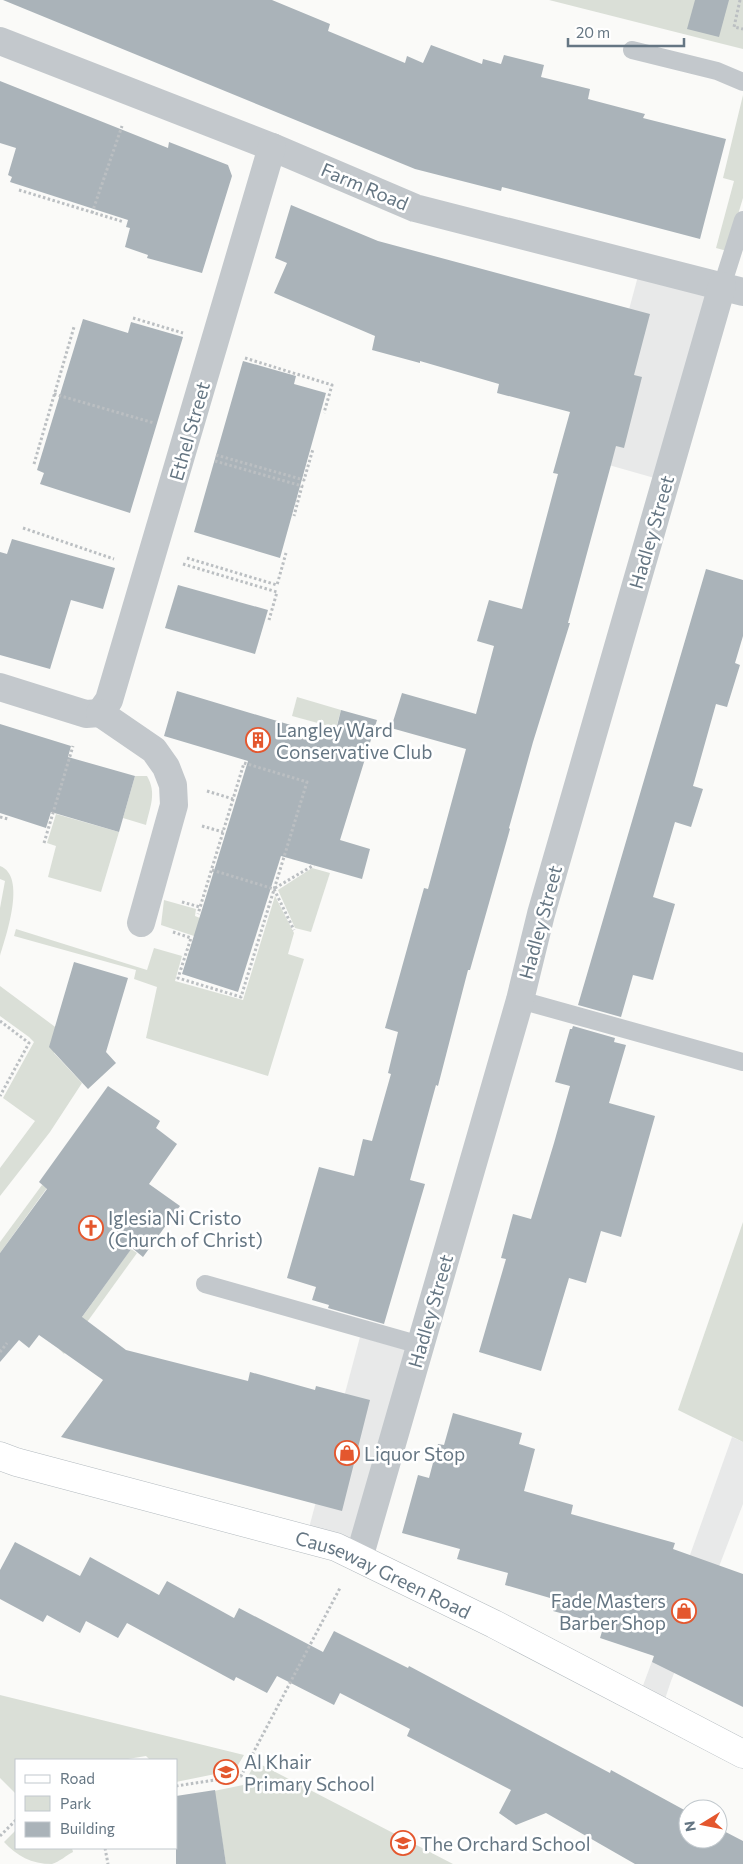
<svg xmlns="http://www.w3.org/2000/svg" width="743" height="1864" font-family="Commissioner,sans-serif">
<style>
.built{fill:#e8e9e9}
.green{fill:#dadfd7}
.building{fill:#aab3b9}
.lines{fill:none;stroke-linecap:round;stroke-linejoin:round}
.secondary-casing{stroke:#b3babf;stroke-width:29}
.path{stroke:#bbbfc2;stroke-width:3;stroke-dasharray:2.5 2.5;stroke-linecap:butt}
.service{stroke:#c3c8cc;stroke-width:18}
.minor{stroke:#c3c8cc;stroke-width:28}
.secondary{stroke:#fff;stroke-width:28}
.labels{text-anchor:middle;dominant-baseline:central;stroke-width:5;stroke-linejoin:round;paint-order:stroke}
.street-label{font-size:19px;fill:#657683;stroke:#fff}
.poi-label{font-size:19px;fill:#657683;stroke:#fff;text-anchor:start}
</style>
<rect width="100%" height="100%" fill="#fafaf8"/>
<g class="built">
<path d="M641 265 722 286 665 481 563 452 613 369Z"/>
<path d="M360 1337 418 1353 359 1558 306 1539Z"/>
<path d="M732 1437 743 1442V1504L705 1603 699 1611 671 1681 661 1711 638 1699 654 1656Z"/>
</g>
<g class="green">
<path d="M549 0H743V49L723 44Z"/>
<path d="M743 95V198L727 251 716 248 734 181 723 178Z"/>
<path d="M297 697 341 710 336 728 292 716Z"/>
<path d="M135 776H147C157 793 150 807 146 825L123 818Z"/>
<path d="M56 814 119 832 101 892 48 877 56 846 47 843Z"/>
<path d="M0 866C27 876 6 936 0 956V908L5 881 0 879Z"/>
<path d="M312 868 330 873 311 932 295 928 278 890Z"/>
<path d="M275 896 294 933 288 954 304 959 268 1076 146 1038 157 987 134 979 136 970 14 936 16 929 147 970 154 948 182 956 175 981 243 1000Z"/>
<path d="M164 900 196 909 195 916 200 918V938L161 925Z"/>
<path d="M0 986 62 1032 54 1053 82 1083 50 1132 0 1196V1168L35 1121 3 1098 34 1042 29 1037 0 1016Z"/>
<path d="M42 1185 47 1188 0 1253V1242Z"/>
<path d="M743 1222V1442L678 1410Z"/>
<path d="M131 1249 137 1253 64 1354 59 1349Z"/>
<path d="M0 1695 244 1755 235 1770 176 1782V1760H150L146 1756 122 1760H16V1794L0 1778Z"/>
<path d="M256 1762 453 1864H226L214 1791 243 1785Z"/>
<path d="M16 1830V1848H72L73 1852C67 1855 59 1862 52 1864 31 1864 17 1856 4 1842Z"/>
</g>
<g class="building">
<path d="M3 0H272L330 24 328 31 405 63 407 56 423 63 431 45 482 64 483 59 501 64 504 55 544 65 541 77 590 89 588 99 645 114 643 118 726 139 700 239 502 187 501 191 415 169Z"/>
<path d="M695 0H729L719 37 687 29Z"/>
<path d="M0 81 168 148 169 142 228 165 232 176 202 273 147 258 148 255 125 247 130 228 126 227 128 220 10 182 12 177 8 175 16 148 0 143Z"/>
<path d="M291 205 378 241 650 314 634 375 642 377 624 448 616 446 611 465 568 623H570L533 742 509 828 510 829 470 970H468L438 1086 436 1085 410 1180 425 1184 384 1324 328 1308 329 1305 312 1300 316 1287 287 1278 319 1167 354 1176 363 1139 372 1141 391 1074 388 1073 398 1032 385 1028 424 888 428 889 466 749 391 728 402 693 476 714 494 646 477 641 489 600 522 609 558 474 553 473 570 412 497 393 499 384 420 361V363L372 350 375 336 274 293 287 263 275 258Z"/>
<path d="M83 319 128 333 131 322 183 337 130 513 40 484 44 473 37 470Z"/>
<path d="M243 361 296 376 294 384 326 393 280 558 194 532Z"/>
<path d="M12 539 115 568 103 609 71 600 50 669 0 655V552L7 554Z"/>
<path d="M706 569 743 580V636L735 663 740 665 727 707 716 704 693 786 703 789 691 827 675 822 653 897 675 904 653 980 633 975 621 1017 578 1005Z"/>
<path d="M178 585 268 610 255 654 165 628Z"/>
<path d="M177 691 334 738 341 710 377 720 340 840 370 849 362 879 281 856 238 992 182 974 248 761 164 736Z"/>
<path d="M0 724 71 746 68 757 135 776 119 832 51 812 46 828 0 813Z"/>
<path d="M74 962 128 978 106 1052 116 1063 88 1089 49 1047Z"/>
<path d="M573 1026 615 1038 614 1042 626 1045 609 1103 655 1116 621 1237 601 1231 586 1283 569 1278 541 1371 479 1352 506 1259 501 1258 513 1214 531 1219 554 1143 570 1086 555 1082 570 1029H572Z"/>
<path d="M108 1086 160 1121 156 1128 177 1144 149 1184 180 1206 143 1257 132 1248 82 1317 126 1350 248 1381 250 1372 315 1390 316 1386 370 1400 342 1511 61 1437 103 1380 39 1335 29 1348 19 1340 0 1362V1253L47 1189 39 1182Z"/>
<path d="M453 1413 522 1433 519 1444 535 1449 524 1491 573 1505 571 1514 675 1543 673 1549 743 1574V1707L652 1662 654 1656 600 1638 604 1625 553 1611 557 1600 505 1585 508 1573 457 1559 460 1549 402 1533 418 1475 429 1478 438 1444 444 1445Z"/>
<path d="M15 1542 80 1576 90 1557 159 1595 167 1581 234 1618 239 1608 323 1652 334 1631 408 1668 409 1666 610 1773 611 1770 688 1812V1839H718V1828L743 1841V1864H635L546 1813 516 1825 499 1813 511 1790 407 1736 410 1729 340 1693 334 1705 277 1676 267 1693 236 1677 234 1681 127 1623 118 1638 86 1621 80 1633 47 1615 43 1622 0 1599V1570Z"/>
<path d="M215 1790 226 1864H176V1796Z"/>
</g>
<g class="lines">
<defs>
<g id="secondary">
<path id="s1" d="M0 1456 16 1462 336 1547 494 1624 743 1754"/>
</g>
</defs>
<use href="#secondary" class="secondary-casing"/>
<g class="path">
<path d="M740 0 734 27 743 29"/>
<path d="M19 190 124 222"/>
<path d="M92 213 122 126"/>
<path d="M133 318 183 333"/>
<path d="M245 358 332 385 324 413"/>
<path d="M54 394 154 423"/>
<path d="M216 455 304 480 313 449"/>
<path d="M215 461 302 486 294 516"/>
<path d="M34 464 74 327"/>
<path d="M23 528 114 559"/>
<path d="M187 558 277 585 286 553"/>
<path d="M183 564 277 592 269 620"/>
<path d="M207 791 233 799"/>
<path d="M0 817 8 819"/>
<path d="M202 826 223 832"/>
<path d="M44 843 73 746"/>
<path d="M212 870 274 889 294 930"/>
<path d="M275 888 314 865"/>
<path d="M182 902 200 907"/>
<path d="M173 932 191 938 178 978 241 997 307 782 244 763 198 914"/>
<path d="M0 1021 29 1043 0 1096"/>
<path d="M0 1352 7 1343"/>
<path d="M176 1786 241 1776 340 1588"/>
<path d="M0 1836 16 1820"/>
<path d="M105 1848 108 1864"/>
</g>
<g class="service">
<path d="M632 50 717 71 743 82"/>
<path d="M722 286 743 220"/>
<path d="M520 1000 743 1062"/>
<path d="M205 1284 420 1345"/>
</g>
<g class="minor">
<path d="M0 41 272 147 415 208 743 292"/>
<path d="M0 687 86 714 100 713"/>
<path d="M100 713 109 700 272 147"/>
<path d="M100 713 154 750 166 767 173 785 174 805 141 923"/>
<path d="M359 1558 520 1000 541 914 722 286"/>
</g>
<use href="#secondary" class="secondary"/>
</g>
<defs>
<symbol id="building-ring" viewBox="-11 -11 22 22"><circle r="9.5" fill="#fff" stroke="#e4572e" stroke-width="1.5"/><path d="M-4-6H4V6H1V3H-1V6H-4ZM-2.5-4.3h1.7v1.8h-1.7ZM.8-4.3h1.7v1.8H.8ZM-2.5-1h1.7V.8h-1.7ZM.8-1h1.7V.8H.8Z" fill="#e4572e"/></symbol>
<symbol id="church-ring" viewBox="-11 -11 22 22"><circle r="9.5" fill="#fff" stroke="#e4572e" stroke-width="1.5"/><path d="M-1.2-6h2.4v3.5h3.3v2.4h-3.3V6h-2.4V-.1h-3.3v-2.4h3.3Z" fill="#e4572e"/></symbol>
<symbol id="shop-ring" viewBox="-11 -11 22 22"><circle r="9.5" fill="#fff" stroke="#e4572e" stroke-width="1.5"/><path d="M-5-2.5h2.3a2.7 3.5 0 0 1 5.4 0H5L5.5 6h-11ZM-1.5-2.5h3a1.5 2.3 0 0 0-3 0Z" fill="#e4572e"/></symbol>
<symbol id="school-ring" viewBox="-11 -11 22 22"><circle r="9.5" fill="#fff" stroke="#e4572e" stroke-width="1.5"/><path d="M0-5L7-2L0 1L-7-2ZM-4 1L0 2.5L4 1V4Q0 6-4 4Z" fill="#e4572e"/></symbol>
</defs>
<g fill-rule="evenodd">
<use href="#building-ring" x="244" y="726" width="28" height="28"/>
<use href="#church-ring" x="77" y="1214" width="28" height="28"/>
<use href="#shop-ring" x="333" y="1439" width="28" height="28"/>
<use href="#shop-ring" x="670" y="1597" width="28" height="28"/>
<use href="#school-ring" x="212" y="1758" width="28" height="28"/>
<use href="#school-ring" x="389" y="1829" width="28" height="28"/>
</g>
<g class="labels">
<g class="street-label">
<text transform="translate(365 186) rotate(23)">Farm Road</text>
<text transform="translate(189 431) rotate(-74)">Ethel Street</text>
<text transform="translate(651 532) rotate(-74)">Hadley Street</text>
<text transform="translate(540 922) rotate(-75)">Hadley Street</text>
<text transform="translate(430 1311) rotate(-74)">Hadley Street</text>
<text stroke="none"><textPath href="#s1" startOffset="402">Causeway Green Road</textPath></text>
</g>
<g class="poi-label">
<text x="276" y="729">Langley Ward<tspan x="276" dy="22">Conservative Club</tspan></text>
<text x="108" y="1217">Iglesia Ni Cristo<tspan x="108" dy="22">(Church of Christ)</tspan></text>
<text x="364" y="1453">Liquor Stop</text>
<text x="666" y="1600" text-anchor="end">Fade Masters<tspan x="666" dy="22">Barber Shop</tspan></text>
<text x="244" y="1761">Al Khair<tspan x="244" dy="22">Primary School</tspan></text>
<text x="420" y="1843">The Orchard School</text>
</g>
</g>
<rect x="15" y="1759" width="162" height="90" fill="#ffffff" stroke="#c1c8cd"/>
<rect x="25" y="1775" width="25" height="8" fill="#ffffff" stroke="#c1c8cd"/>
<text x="60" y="1784" font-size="15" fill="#657683">Road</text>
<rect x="25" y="1796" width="25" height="15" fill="#dadfd7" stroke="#c1c8cd"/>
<text x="60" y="1809" font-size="15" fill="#657683">Park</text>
<rect x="25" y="1822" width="25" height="15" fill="#aab3b9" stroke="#c1c8cd"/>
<text x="60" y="1834" font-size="15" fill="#657683">Building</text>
<g transform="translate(703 1824) rotate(260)"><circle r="24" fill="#ffffff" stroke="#c1c8cd"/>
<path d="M0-4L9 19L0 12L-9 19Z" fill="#e4572e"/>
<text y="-8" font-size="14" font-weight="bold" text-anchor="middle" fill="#657683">N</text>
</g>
<path d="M568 38v8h116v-8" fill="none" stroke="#657683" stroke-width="2.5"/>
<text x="576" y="38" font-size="15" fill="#657683" stroke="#ffffff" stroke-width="4" paint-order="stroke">20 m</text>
</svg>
